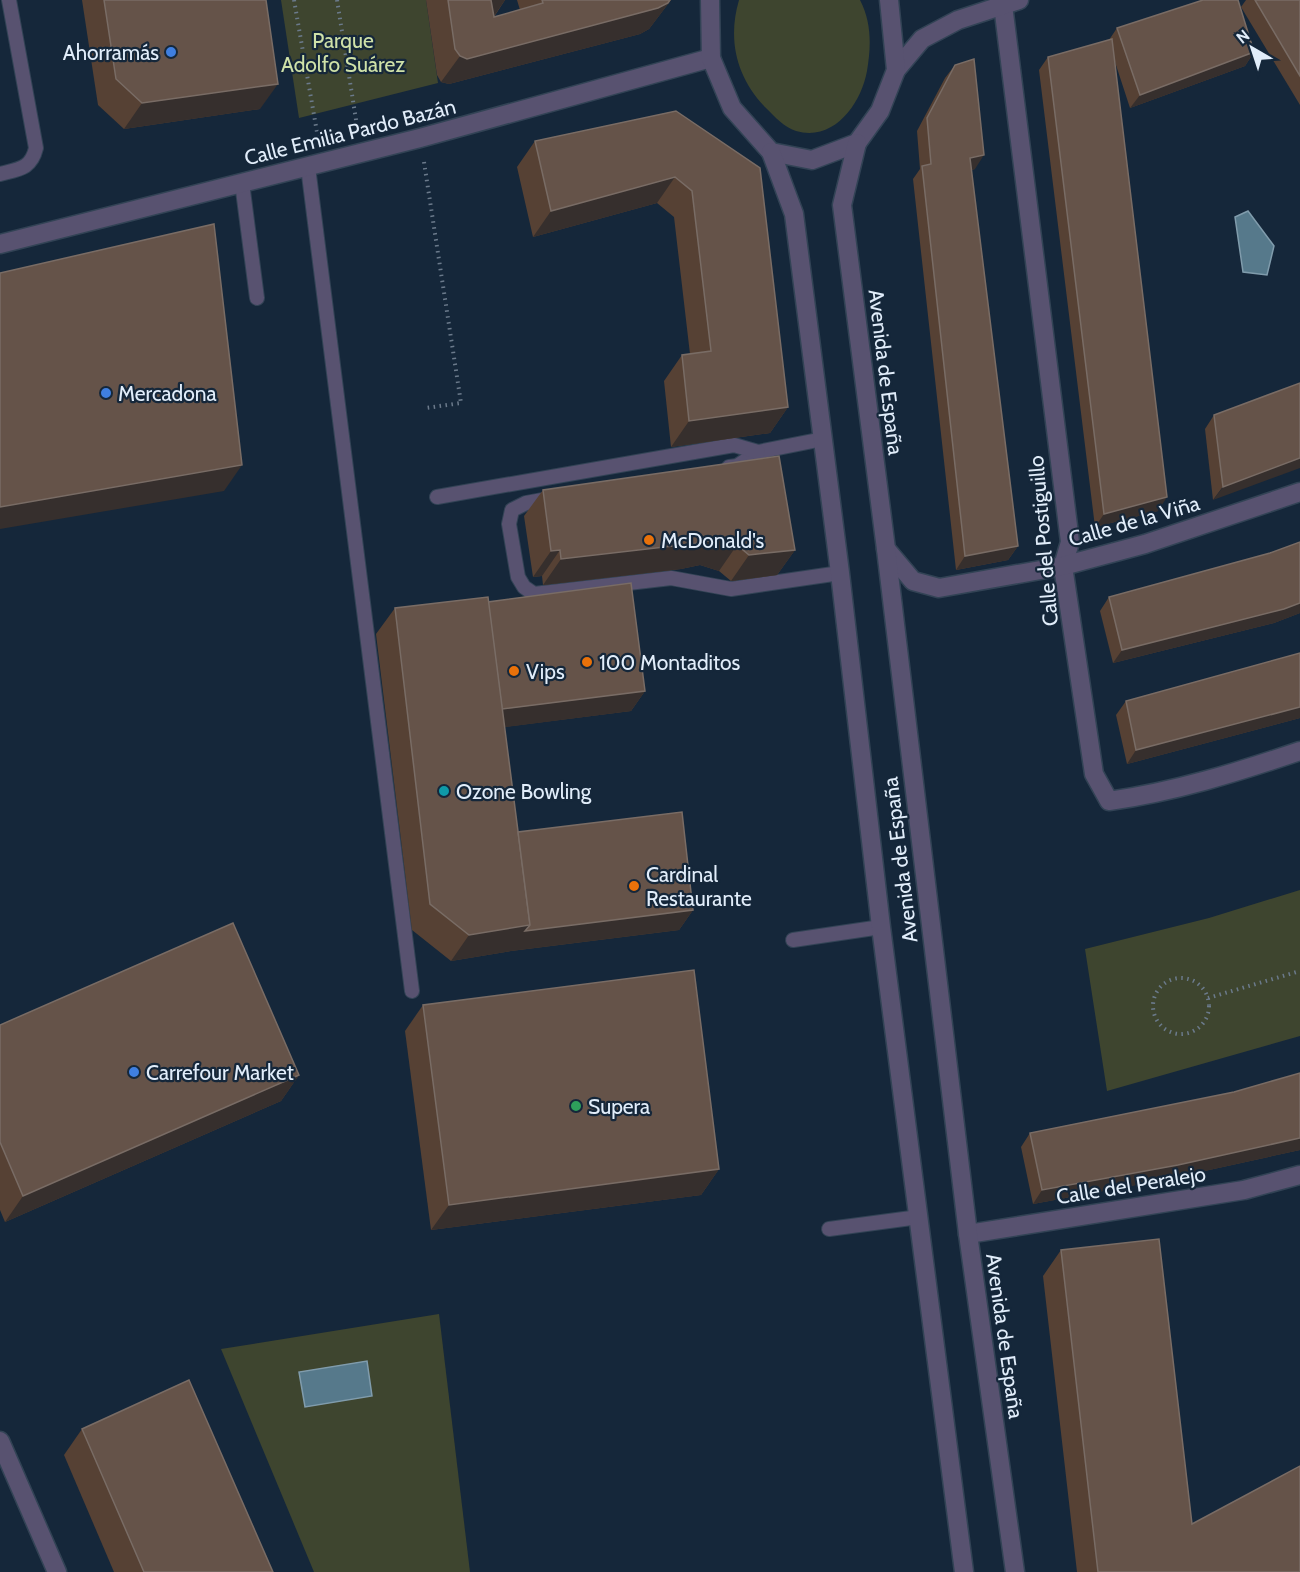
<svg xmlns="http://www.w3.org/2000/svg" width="1300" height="1572" font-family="Cabin,sans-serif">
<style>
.green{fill:#3e452f}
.water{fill:#56798b;stroke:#809cac;stroke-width:1.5}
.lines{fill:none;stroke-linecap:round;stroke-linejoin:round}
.service-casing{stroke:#324355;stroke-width:16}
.minor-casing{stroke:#324355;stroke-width:21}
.tertiary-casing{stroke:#324355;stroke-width:21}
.path{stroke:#6b7a8b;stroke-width:4;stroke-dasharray:1.5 4.5;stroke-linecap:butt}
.service{stroke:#585270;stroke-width:14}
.minor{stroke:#585270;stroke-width:18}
.tertiary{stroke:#585270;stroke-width:18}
.wall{fill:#564134}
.shaded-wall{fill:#362f2d}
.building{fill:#655349;stroke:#796c65;stroke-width:1.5}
.shop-dot{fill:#3f7fe0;stroke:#15273a;stroke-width:2}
.food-dot{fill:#e8710a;stroke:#15273a;stroke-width:2}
.culture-dot{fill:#0f9aa8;stroke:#15273a;stroke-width:2}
.leisure-dot{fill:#2e9e5b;stroke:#15273a;stroke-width:2}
.labels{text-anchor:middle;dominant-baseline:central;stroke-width:4.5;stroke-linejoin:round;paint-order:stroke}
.park-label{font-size:21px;fill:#cfe1a8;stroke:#15273a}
.poi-label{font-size:21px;fill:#e1edfa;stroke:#15273a;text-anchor:start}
.street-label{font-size:21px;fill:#e1edfa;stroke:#15273a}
</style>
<rect width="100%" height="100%" fill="#15273a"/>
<g class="green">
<path d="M281 0H426L438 83 299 118Z"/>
<path d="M739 0H860C872 23 871 47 867 71 861 104 834 142 796 131 784 127 775 117 767 109 737 79 727 41 739 0Z"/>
<path d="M1300 890V1036L1107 1091 1085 949 1209 918Z"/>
<path d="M439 1314 470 1572H314L221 1349Z"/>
</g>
<g class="water">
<path d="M1248 211 1274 246 1267 275 1243 272 1235 217Z"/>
<path d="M367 1361 372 1396 305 1407 299 1372Z"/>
</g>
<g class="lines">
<defs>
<g id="service">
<path d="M308 167 412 991"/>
<path d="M0 174C19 169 31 169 36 148L9 0"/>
<path d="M242 183 257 298"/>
<path d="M729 467 737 466 758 452 823 439"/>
<path d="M437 497 734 445 758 452"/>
<path d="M553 498 526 503 512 510 509 524 518 577 524 587 534 594 671 578 731 589 840 573"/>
<path d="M793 940 881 927"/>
<path d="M829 1229 919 1217"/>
</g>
<g id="minor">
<path d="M1003 5 1070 542 1063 566 1094 774 1109 801C1174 792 1238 772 1300 751"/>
<path d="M896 70 922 39 958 20 1019 0"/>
<path d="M0 244 420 138 711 58"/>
<path d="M886 549 913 581 939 588 1063 566 1145 544 1300 492"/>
<path d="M968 1234 1244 1190 1300 1175"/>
<path d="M0 1441 57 1572"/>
</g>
<g id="tertiary">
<path d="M710 0 711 58 732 108 771 152 812 160 857 143 880 111 896 70 889 0"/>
<path d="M857 143 842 205 886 549 968 1234 1015 1572"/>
<path d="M771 152 794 214 840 573 881 927 964 1572"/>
</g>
</defs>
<use href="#service" class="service-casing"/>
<use href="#minor" class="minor-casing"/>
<use href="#tertiary" class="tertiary-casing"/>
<g class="path">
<path d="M294 0 318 138"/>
<path d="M337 0 357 126"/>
<path d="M424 162 461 403 426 408"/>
<circle cx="1181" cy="1006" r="28"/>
<path d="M1208 998 1300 971"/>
</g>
<use href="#service" class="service"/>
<use href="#minor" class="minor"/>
<use href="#tertiary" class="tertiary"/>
</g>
<g class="wall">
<path d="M82 0H266L260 109 124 129 98 105Z"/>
<path d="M426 0H505L494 17 520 10 517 0H671L649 29 640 34 449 84 441 82 437 75Z"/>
<path d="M1246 0H1300V105L1241 7Z"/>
<path d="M1117 28 1254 52 1245 66 1130 108 1115 62 1158 511 1095 527 1039 70 1048 57 1109 40Z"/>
<path d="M955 65 975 169 971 170 1018 546 1008 560 956 570 913 179 920 169 917 131 945 78Z"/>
<path d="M676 111 788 407 770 433 671 447 664 381 682 355 690 354 674 217 657 203 533 237 517 167 535 141Z"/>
<path d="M1300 383 1213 500 1205 429 1214 415Z"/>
<path d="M543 490 795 550 777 575 731 581 719 571 700 565 681 569 543 585 542 576 533 577 524 516Z"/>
<path d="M1300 542V613L1274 623 1113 663 1100 611 1109 597 1270 553Z"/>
<path d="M488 602 645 691 631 711 504 727 518 832 693 910 679 930 511 951 451 961 412 930 376 634 395 608Z"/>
<path d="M1300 653V718L1127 764 1116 715 1126 701Z"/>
<path d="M423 1005 719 1169 701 1195 431 1230 405 1031Z"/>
<path d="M0 1025 299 1075 281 1101 5 1222 0 1210Z"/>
<path d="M1300 1073V1150L1168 1179 1033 1204 1021 1147 1030 1133 1234 1092Z"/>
<path d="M1061 1250 1192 1524 1300 1572H1077L1043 1276Z"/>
<path d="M82 1429 273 1572H114L64 1455Z"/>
</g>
<g class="shaded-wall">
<path d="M484 0H505L492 19Z"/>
<path d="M671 0 649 29 640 34 449 84 441 82 460 56Z"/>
<path d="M1254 52 1245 66 1130 108 1140 95Z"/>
<path d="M278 84 260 109 124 129 142 103Z"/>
<path d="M984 155 975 169 960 172 970 158Z"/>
<path d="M675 177 657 203 533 237 551 211Z"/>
<path d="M788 407 770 433 671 447 689 421Z"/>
<path d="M1300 458V468L1213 500 1223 487Z"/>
<path d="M242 465 224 491 0 529V507Z"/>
<path d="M1167 497 1158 511 1095 527 1104 514Z"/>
<path d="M718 539 737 545 719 571 700 565 681 569 543 585 561 559Z"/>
<path d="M1018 546 1008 560 956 570 965 556Z"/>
<path d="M560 550 542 576 533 577 551 551Z"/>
<path d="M795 550 777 575 731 581 749 555Z"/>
<path d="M1300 603V613L1274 623 1113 663 1122 650Z"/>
<path d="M645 691 631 711 483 730 498 710Z"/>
<path d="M1300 707V718L1127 764 1136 750Z"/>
<path d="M693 910 679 930 511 951 451 961 469 935 530 925Z"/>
<path d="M299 1075 281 1101 5 1222 23 1196Z"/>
<path d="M1300 1138V1150L1168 1179 1033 1204 1042 1190Z"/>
<path d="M719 1169 701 1195 431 1230 449 1205Z"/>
</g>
<g class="building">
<path d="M104 0H266L278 84 142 103 116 79Z"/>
<path d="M448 0H491L494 17 543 3 542 0H670L668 3 658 8 467 59 460 56 455 49Z"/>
<path d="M1203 0H1238L1254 52 1140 95 1117 28Z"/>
<path d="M1255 0H1300V76Z"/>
<path d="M1112 39 1167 497 1104 514 1048 57Z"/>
<path d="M974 59 984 155 970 158 1018 546 965 556 922 166 931 164 927 118 955 65Z"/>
<path d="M676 111 760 168 788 407 689 421 682 355 711 351 692 191 675 177 551 211 535 141Z"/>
<path d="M214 224 242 465 0 507V273Z"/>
<path d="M1300 383V458L1223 487 1214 415Z"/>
<path d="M779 456 795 550 749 555 737 545 718 539 699 543 561 559 560 550 551 551 543 490Z"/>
<path d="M1300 542V603L1284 609 1122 650 1109 597 1270 553Z"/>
<path d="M631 583 645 691 502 709 488 602Z"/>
<path d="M488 597 530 925 469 935 430 904 395 608Z"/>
<path d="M1300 653V707L1136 750 1126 701Z"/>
<path d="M682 812 693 910 525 931 530 925 518 832Z"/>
<path d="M233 923 299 1075 23 1196 0 1142V1025Z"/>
<path d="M694 970 719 1169 449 1205 423 1005Z"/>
<path d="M1300 1073V1138L1178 1165 1042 1190 1030 1133 1234 1092Z"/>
<path d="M1159 1239 1192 1524 1300 1466V1572H1098L1061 1250Z"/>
<path d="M189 1380 273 1572H144L82 1429Z"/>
</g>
<g class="shop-dot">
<circle cx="171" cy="52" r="6"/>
<circle cx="106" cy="393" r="6"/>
<circle cx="134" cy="1072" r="6"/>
</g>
<g class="food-dot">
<circle cx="649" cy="540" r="6"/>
<circle cx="587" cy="662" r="6"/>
<circle cx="514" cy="671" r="6"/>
<circle cx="634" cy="886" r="6"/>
</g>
<circle class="culture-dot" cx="444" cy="791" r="6"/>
<circle class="leisure-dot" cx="576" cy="1106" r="6"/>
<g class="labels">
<g class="park-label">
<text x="343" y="40">Parque<tspan x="343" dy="24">Adolfo Suárez</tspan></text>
</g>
<g class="poi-label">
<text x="159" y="52" text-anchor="end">Ahorramás</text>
<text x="118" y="393">Mercadona</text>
<text x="661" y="540">McDonald's</text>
<text x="599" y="662">100 Montaditos</text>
<text x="526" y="671">Vips</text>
<text x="456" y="791">Ozone Bowling</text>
<text x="646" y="874">Cardinal<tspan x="646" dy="24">Restaurante</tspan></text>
<text x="146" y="1072">Carrefour Market</text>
<text x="588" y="1106">Supera</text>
</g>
<g class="street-label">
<text transform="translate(350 132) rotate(-14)">Calle Emilia Pardo Bazán</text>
<text transform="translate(886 372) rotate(83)">Avenida de España</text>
<text transform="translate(1134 521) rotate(-16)">Calle de la Viña</text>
<text transform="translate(1043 541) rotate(-95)">Calle del Postiguillo</text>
<text transform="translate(900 860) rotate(-97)">Avenida de España</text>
<text transform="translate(1131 1185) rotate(-9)">Calle del Peralejo</text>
<text transform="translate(1005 1336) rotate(82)">Avenida de España</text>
</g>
</g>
<g transform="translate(1252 48) rotate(321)" stroke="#15273a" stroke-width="4.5" paint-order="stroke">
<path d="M0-4.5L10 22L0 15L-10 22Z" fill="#e1edfa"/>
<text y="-9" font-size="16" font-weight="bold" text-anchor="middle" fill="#e1edfa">N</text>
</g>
</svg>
